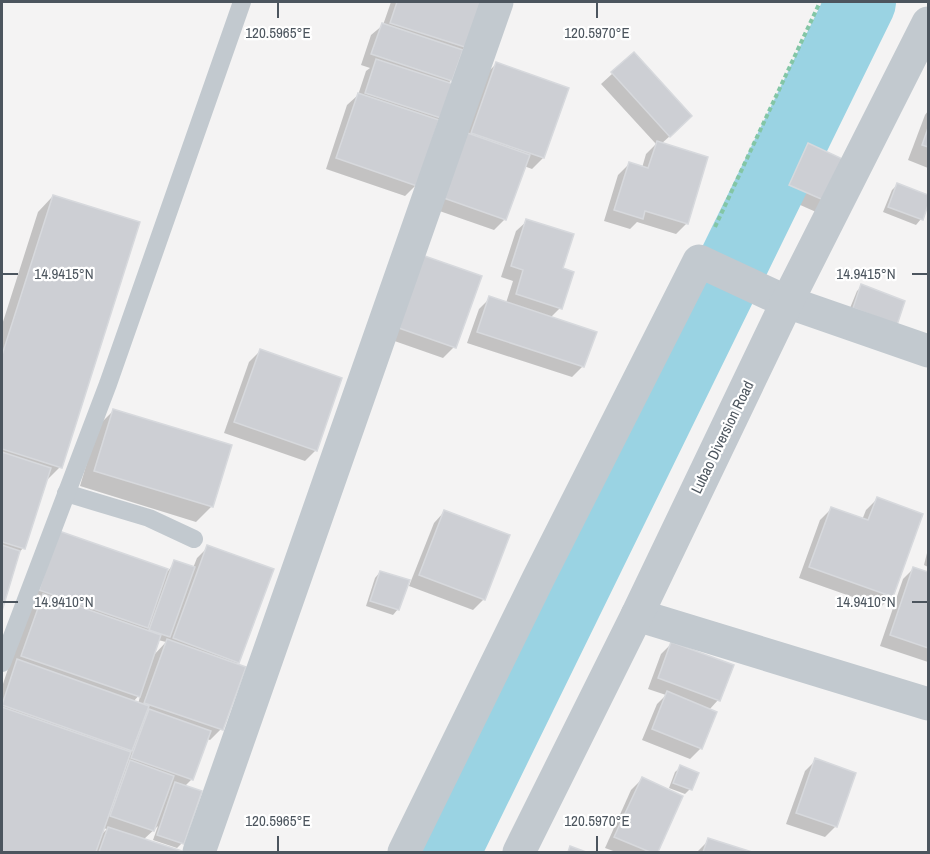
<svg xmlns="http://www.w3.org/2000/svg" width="930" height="854" font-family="'Archivo Narrow',sans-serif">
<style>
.shadow{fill:#0003;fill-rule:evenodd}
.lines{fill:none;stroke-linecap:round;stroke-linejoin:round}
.river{stroke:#9ad3e3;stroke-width:70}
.building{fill:#cdcfd4;stroke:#d7d9dd;stroke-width:1.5}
.path{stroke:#83c6a5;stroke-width:4;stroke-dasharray:4.5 3;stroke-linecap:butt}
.service{stroke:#c2c9cf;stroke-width:18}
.minor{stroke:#c2c9cf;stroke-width:33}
.tertiary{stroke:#c2c9cf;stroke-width:33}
.ticks{fill:none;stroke:#4c555e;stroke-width:2}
.labels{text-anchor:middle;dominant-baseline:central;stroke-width:4.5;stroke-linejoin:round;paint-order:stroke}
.street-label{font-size:15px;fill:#4c555e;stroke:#fff}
.ticks-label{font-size:15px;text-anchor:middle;fill:#4c555e;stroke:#fff;stroke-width:4.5;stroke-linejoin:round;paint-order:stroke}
</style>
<rect width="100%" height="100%" fill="#f4f3f3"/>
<g class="shadow">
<path d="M391 2H482L451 80 448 84 440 118 416 185 405 196 326 169 347 105 358 95 366 71 370 68 361 65 371 35 383 25Z"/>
<path d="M634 54 680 127 661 144 687 223 676 234 637 222 630 229 604 221 618 175 629 164 642 168 646 154 656 144 601 84Z"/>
<path d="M496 64 543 158 532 169 524 166 505 219 494 230 428 207 485 75Z"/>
<path d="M928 111V168L908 160 925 115Z"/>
<path d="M809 145 845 162 816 212 780 196 798 156Z"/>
<path d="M897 185 928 197 921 219 916 225 883 212 892 190Z"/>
<path d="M53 196 60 467 44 483 23 548 18 554 2 606V325L38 212Z"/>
<path d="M527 221 561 269 560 308 550 318 583 366 572 377 467 343 479 309 490 298 506 303 513 281 501 277 516 231Z"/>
<path d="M408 266 454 347 443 358 383 337Z"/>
<path d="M862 286 890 329 848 313 857 291Z"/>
<path d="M260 351 316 450 305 461 224 433 249 362Z"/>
<path d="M114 410 212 506 196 522 80 486 98 426Z"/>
<path d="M877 499 891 596 881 607 799 578 820 520 831 509 862 520 866 510Z"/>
<path d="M444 512 484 599 473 610 409 586 434 523Z"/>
<path d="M60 533 168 571 175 562 193 568 197 558 208 547 238 662 235 665 221 729 210 740 207 739 192 779 184 787 182 843 177 848 153 840 158 826 143 840 180 852H2V687L27 611ZM158 640 166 642 153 656ZM141 693 138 704 133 702ZM103 828 107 829 100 836Z"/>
<path d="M928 549V567L924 565Z"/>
<path d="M914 568 928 573V662L880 646 903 579Z"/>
<path d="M380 572 398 609 393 615 366 606 375 578Z"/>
<path d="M672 643 732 665 718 700 709 710 701 748 690 759 642 740 657 704 666 695 648 689 661 654Z"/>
<path d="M816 760 836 826 825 837 786 824 805 771Z"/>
<path d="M681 767 690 789 685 794 669 788 675 772Z"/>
<path d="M642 779 681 797 656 852H616L605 848 631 790Z"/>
<path d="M709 840 747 852H697Z"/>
</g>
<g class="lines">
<path class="river" d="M445 852 861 2"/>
</g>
<g class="building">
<path d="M397 2H484L468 48 390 23Z"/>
<path d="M382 23 463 50 452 81 371 54Z"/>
<path d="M634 52 692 116 670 137 611 72Z"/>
<path d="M376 59 453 84 441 118 365 93Z"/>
<path d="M496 62 569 88 544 158 471 133Z"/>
<path d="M358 93 439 120 417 186 336 158Z"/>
<path d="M928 128V147L922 145Z"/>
<path d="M462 131 530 155 506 220 438 196Z"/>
<path d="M657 141 708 157 688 224 645 211 643 219 614 210 629 162 648 168Z"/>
<path d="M808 143 847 161 828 202 789 185Z"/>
<path d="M897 183 928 195V205L923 220 888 207Z"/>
<path d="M53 195 140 222 62 468 2 449V355Z"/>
<path d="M526 219 574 234 563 268 574 272 562 309 516 294 523 270 511 266Z"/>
<path d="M419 254 482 276 456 348 393 326Z"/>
<path d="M861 284 905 301 897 325 853 308Z"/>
<path d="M489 296 597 332 584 367 477 332Z"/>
<path d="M260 349 342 378 317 451 234 422Z"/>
<path d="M113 409 232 445 213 507 94 471Z"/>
<path d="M2 452 51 468 25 549 2 542Z"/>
<path d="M877 497 923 514 893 597 809 567 831 507 868 520Z"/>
<path d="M444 510 510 535 485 600 419 575Z"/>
<path d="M59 531 168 569 148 628 39 590Z"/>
<path d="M2 545 20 551 2 611Z"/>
<path d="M207 545 274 569 239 663 173 638Z"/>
<path d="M174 560 195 567 170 637 149 630Z"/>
<path d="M913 567 928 572V648L890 635Z"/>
<path d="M380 571 410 580 399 610 370 601Z"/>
<path d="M43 594 161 635 140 697 21 656Z"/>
<path d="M167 639 246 667 223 730 144 703Z"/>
<path d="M671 642 734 665 720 701 658 678Z"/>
<path d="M17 659 149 706 132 751 2 705Z"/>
<path d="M667 691 717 712 702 749 652 729Z"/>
<path d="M2 707 131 752 96 852H2Z"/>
<path d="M149 709 211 731 193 780 131 758Z"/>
<path d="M815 758 856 773 837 827 796 813Z"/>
<path d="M130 760 174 776 154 831 110 816Z"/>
<path d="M680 765 699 773 692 790 673 783Z"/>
<path d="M642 777 683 796 658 852H650L614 837Z"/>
<path d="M175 782 202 791 184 844 157 835Z"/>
<path d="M108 827 185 852H99Z"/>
<path d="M708 838 752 852H703Z"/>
<path d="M570 846 586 852H568Z"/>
</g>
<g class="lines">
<path class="path" d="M715 227 820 2"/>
<g class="service">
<path d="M66 493 149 518 194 539"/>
<path d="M2 663 108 384 242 2"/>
</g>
<g class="minor">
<path d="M637 615 928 704"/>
<path d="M199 852 497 2"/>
<path d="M404 852 538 579 699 261 787 302 928 351"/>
</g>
<path class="tertiary" d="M519 852 637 615 787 302 928 23"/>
</g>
<path class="ticks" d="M278 3V18M597 3V18M3 274H18M912 274H927M3 602H18M912 602H927M278 836V851M597 836V851"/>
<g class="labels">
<g class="street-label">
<text transform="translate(722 437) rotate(-64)">Lubao Diversion Road</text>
</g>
</g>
<g class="ticks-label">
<text x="278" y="38">120.5965°E</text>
<text x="597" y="38">120.5970°E</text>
<text x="64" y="279">14.9415°N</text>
<text x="866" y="279">14.9415°N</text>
<text x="64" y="607">14.9410°N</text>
<text x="866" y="607">14.9410°N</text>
<text x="278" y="826">120.5965°E</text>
<text x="597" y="826">120.5970°E</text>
</g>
<rect width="930" height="854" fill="none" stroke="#4c555e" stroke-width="6"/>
</svg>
